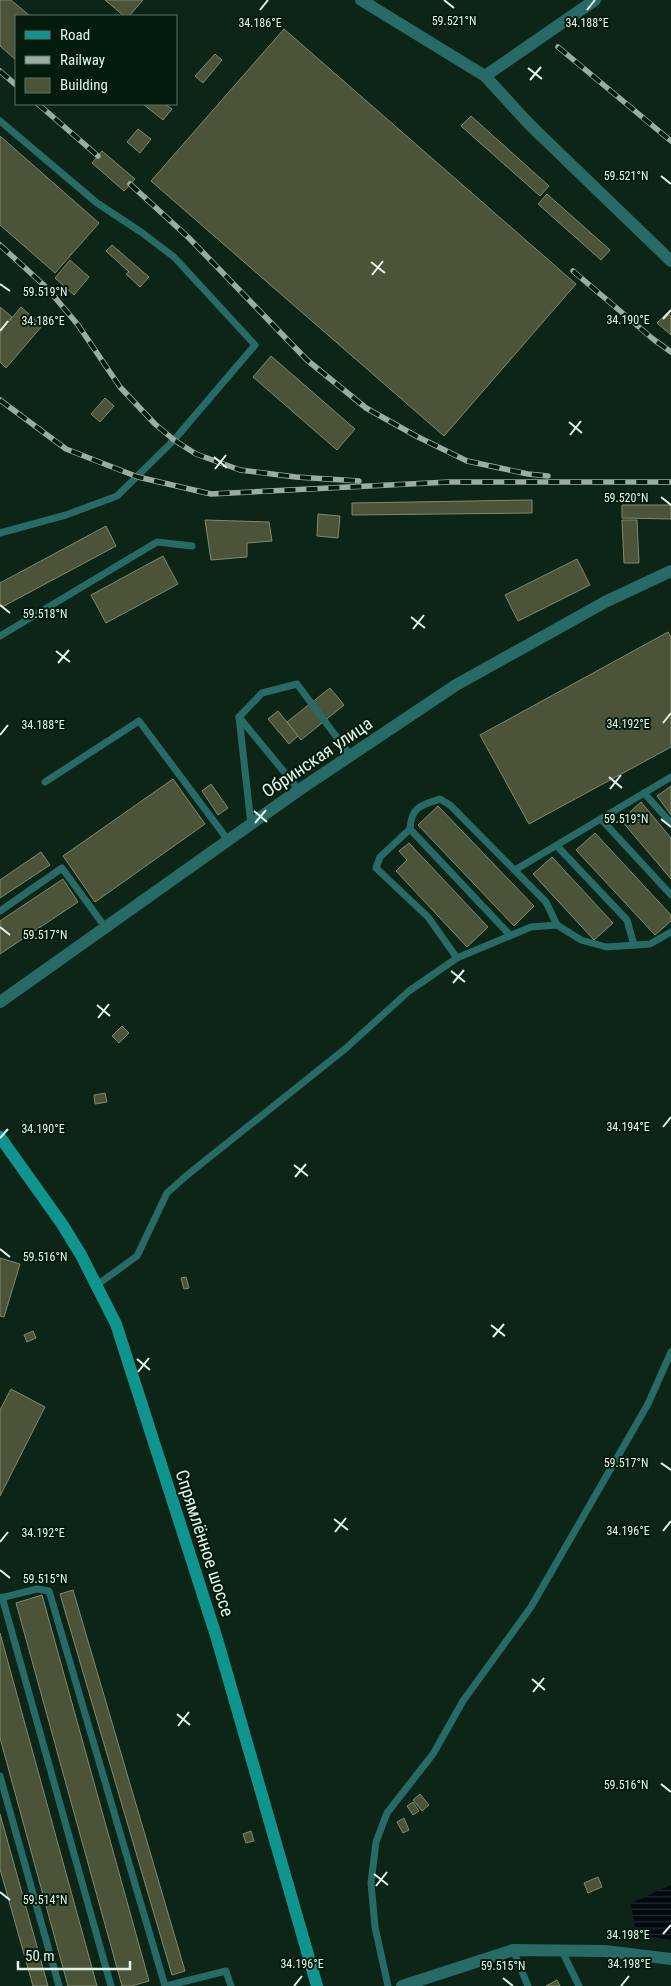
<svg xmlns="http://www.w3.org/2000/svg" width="671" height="1986" font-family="'Roboto Condensed',sans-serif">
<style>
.water{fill:url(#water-rules)}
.building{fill:#4b5338;stroke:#818a6d}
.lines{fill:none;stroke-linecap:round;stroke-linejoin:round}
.service{stroke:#276a66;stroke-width:7}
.minor{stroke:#276a66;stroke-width:12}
.secondary{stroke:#0f958e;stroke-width:12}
.rail-casing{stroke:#9bada1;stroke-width:5.5}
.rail{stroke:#031c0d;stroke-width:4;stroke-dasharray:11;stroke-linecap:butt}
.ticks{fill:none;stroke:#e5f4e9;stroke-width:2}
.labels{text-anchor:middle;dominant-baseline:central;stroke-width:4;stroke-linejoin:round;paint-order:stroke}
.street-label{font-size:18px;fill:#e5f4e9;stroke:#031c0d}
.ticks-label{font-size:12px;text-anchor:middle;fill:#e5f4e9;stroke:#031c0d;stroke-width:4;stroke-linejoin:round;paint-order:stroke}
</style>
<defs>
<pattern id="water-rules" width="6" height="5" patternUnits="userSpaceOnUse" patternTransform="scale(1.25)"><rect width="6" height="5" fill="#00090f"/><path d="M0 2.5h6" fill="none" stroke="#252d32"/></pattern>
</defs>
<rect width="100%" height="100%" fill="#0c2516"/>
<path class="water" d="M671 1885V1940L636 1934 631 1903Z"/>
<g class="building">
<path d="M0 0H11L30 16H16V60L0 46Z"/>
<path d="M105 0H143L129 16H124Z"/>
<path d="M284 29 576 284 444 436 151 181Z"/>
<path d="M215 54 222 60 203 83 195 76Z"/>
<path d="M143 104H165L172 109 163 120Z"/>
<path d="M471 116 549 186 540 196 461 126Z"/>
<path d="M138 129 151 139 140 153 127 142Z"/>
<path d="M0 136 99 223 55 273 0 225Z"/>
<path d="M102 151 135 179 124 191 92 163Z"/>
<path d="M547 194 610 250 601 260 538 204Z"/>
<path d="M112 245 149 277 140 287 126 274 129 272 106 251Z"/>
<path d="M70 260 89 277 74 295 55 278Z"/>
<path d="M0 307 12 317 0 332Z"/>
<path d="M21 307 42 326 6 368 0 362V332Z"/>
<path d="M667 313 671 316V335L657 323Z"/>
<path d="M271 356 355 429 337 450 253 377Z"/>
<path d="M105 398 114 406 100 422 91 414Z"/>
<path d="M532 500V513L352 515V503Z"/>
<path d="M622 505H671V519L622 518Z"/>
<path d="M318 514 340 516 338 538 317 536Z"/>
<path d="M205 520 269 522 272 541 247 543V557L211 560Z"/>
<path d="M622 520H637L639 563H624Z"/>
<path d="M106 526 116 546 2 607 0 603V583Z"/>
<path d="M163 556 178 584 106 623 91 595Z"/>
<path d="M577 559 590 585 518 621 505 595Z"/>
<path d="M668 632 671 637V747L529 824 480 735Z"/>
<path d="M330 688 344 705 301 740 287 722Z"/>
<path d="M278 711 298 736 289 744 268 719Z"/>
<path d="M173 779 205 824 95 902 63 856Z"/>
<path d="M211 784 228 808 218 815 202 791Z"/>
<path d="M671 786V815L657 796Z"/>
<path d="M641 802 671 838V879L621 820Z"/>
<path d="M438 806 534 906 514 926 418 825Z"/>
<path d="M595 833 671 915V921L655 935 576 850Z"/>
<path d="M409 843 488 927 467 947 396 871 407 860 399 851Z"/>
<path d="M41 852 50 865 0 898V880Z"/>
<path d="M552 857 613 923 594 940 533 874Z"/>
<path d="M63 879 78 902 0 954V921Z"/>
<path d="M122 1026 129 1033 119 1043 112 1036Z"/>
<path d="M105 1093 107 1102 95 1104 94 1095Z"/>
<path d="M0 1258 20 1264 4 1317 0 1316Z"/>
<path d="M186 1277 189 1288 184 1289 181 1278Z"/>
<path d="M33 1331 36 1338 27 1342 24 1335Z"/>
<path d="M11 1389 45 1407 0 1496V1410Z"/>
<path d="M73 1590 185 1971 172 1975 60 1594Z"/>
<path d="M42 1595 149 1981 131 1986H122L16 1603Z"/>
<path d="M0 1633 97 1986H68L0 1738Z"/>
<path d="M420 1794 429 1805 422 1811 413 1800Z"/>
<path d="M413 1802 419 1811 413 1815 407 1806Z"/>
<path d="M0 1814 48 1986H33L0 1869Z"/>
<path d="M404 1818 409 1830 403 1833 397 1822Z"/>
<path d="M251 1831 254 1841 246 1843 243 1834Z"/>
<path d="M598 1877 602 1887 588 1893 584 1883Z"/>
<path d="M557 1980 560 1986H546Z"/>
</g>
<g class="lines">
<g class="service">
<path d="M0 121 97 203 141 232 174 257 255 345 174 440 117 496 66 515 0 533"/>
<path d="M0 636 157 542 192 546"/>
<path d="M239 717 299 790"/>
<path d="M45 782 139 721 228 840"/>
<path d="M644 793 671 823"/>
<path d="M601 819 671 895"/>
<path d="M251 824 239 717 262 693 297 684 350 755"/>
<path d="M410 829 510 935"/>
<path d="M557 846 627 920 634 945"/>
<path d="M515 870 671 777"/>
<path d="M0 911 62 868 105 927"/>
<path d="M457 958 428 917 376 868 380 857 410 829C411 807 421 805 440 799L450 805 546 902 557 925"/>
<path d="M97 1285 137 1256 167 1193 186 1176 345 1049 409 991 457 958 531 927 557 925 581 940 606 947 650 944 671 932"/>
<path d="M2 1597 111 1986"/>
<path d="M0 1598 37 1589 49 1591 165 1986"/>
<path d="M0 1776 59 1986"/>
<path d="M513 1950 528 1986"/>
<path d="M562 1951 579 1986"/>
<path d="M166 1986 226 1971 231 1986"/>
<path d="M388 1986 375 1927 371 1883 376 1842 387 1813 433 1754 463 1701 531 1607 648 1404 671 1352"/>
</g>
<g class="minor">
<path d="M361 0 485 76 530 125 671 261"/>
<path d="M485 76 595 0"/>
<path d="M0 1002 299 790 456 685 605 602 671 571"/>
<path d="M402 1986 513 1950 605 1951 671 1959"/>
</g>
<path class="secondary" d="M0 1137 62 1224 81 1255 116 1324 217 1639 317 1986"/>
<defs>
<g id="rail">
<path d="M558 47 671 141"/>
<path d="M0 71 16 85"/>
<path d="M38 104 98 156"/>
<path d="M130 184 189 238 307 360 366 408 416 436 467 461 528 474 548 476"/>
<path d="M0 245 47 288 78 325 120 387 155 424 174 440 196 454 240 470 296 477 359 481"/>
<path d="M573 271 653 339 671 352"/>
<path d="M0 400 66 449 138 477 211 494 449 482H671"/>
</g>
</defs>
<use href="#rail" class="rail-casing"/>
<use href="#rail" class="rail"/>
</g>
<path class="ticks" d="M444 0 454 8M260 10 268 0M587 10 595 0M528 68 542 79M530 80 541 67M661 176 671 184M371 262 385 273M372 275 383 261M0 284 10 291M663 319 671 310M0 331 8 321M569 422 582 433M570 435 581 421M214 457 227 468M215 469 226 455M661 497 671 505M0 605 10 613M411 617 425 628M413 629 424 615M56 651 70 662M58 663 69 650M663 723 671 713M0 735 8 725M609 777 622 788M610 789 621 775M254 811 267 822M661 819 671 827M255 823 266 810M0 927 10 935M451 971 465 982M453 983 464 970M97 1005 110 1016M98 1018 109 1004M663 1127 671 1117M0 1138 8 1129M294 1165 308 1176M295 1177 306 1164M0 1249 10 1257M491 1325 505 1336M493 1337 504 1324M137 1359 150 1370M138 1372 149 1358M661 1463 671 1470M334 1519 348 1530M663 1531 671 1521M335 1532 346 1518M0 1542 8 1532M0 1570 10 1578M532 1679 545 1690M533 1692 544 1678M177 1714 190 1725M178 1726 189 1712M661 1784 671 1792M374 1874 388 1885M376 1886 387 1872M0 1892 10 1900M663 1934 671 1925M503 1978 513 1986M294 1986 302 1976M621 1986 629 1976"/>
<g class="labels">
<g class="street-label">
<text transform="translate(317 757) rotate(-34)">Обринская улица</text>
<text transform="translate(205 1543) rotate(72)">Спрямлённое шоссе</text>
</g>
</g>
<g class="ticks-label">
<text x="454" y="25">59.521°N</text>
<text x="260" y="27">34.186°E</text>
<text x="587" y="27">34.188°E</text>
<text x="626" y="180">59.521°N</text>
<text x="45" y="296">59.519°N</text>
<text x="628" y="324">34.190°E</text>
<text x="43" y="325">34.186°E</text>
<text x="626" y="502">59.520°N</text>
<text x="45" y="618">59.518°N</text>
<text x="628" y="728">34.192°E</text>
<text x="43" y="729">34.188°E</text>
<text x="626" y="823">59.519°N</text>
<text x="45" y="939">59.517°N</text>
<text x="628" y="1131">34.194°E</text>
<text x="43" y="1133">34.190°E</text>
<text x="45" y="1261">59.516°N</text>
<text x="626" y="1467">59.517°N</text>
<text x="628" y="1535">34.196°E</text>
<text x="43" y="1537">34.192°E</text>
<text x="45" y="1583">59.515°N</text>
<text x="626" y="1789">59.516°N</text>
<text x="45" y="1904">59.514°N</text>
<text x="628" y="1939">34.198°E</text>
<text x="302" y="1968">34.196°E</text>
<text x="629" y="1968">34.198°E</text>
<text x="503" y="1970">59.515°N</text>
</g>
<rect x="15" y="15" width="162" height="90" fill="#031c0d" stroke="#5d7265"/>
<rect x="25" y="31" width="25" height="8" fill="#0f958e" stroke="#5d7265"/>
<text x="60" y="40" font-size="15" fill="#e5f4e9">Road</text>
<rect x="25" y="56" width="25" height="8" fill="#9bada1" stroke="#5d7265"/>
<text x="60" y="65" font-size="15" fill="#e5f4e9">Railway</text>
<rect x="25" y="78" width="25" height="15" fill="#4b5338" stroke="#5d7265"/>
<text x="60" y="90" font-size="15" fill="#e5f4e9">Building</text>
<path d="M18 1961v8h112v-8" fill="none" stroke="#e5f4e9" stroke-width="2.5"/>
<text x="25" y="1961" font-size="15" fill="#e5f4e9" stroke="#031c0d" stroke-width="4" paint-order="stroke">50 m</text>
</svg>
